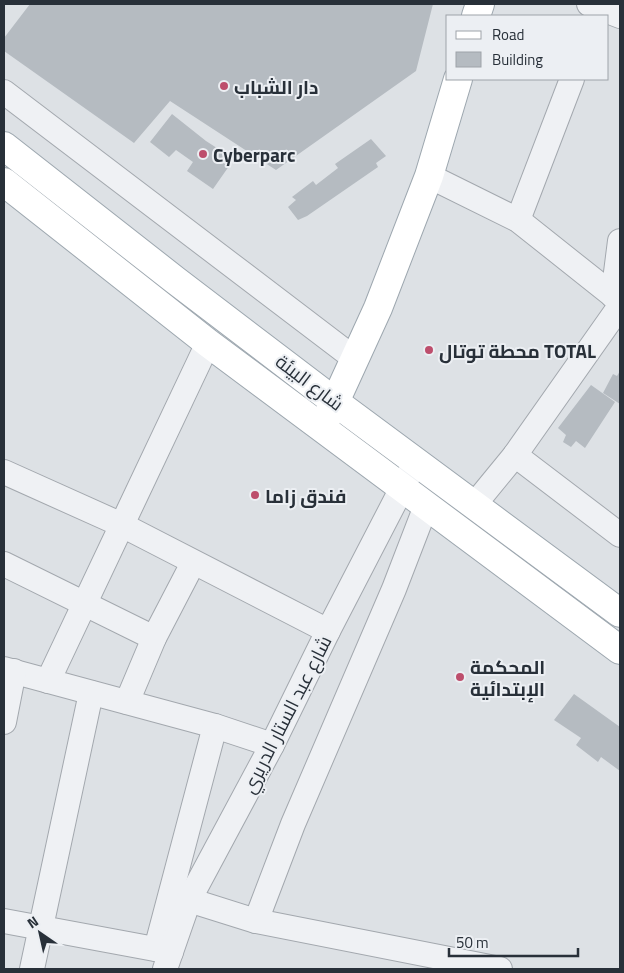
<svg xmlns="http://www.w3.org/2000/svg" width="624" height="973" font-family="'Titillium Web',Cairo,sans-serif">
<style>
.building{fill:#b5bbc1}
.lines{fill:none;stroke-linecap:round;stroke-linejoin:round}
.minor-casing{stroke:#a3a8ae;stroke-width:26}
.major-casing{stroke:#9da7af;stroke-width:30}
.minor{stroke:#eff1f4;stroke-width:24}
.major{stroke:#fff;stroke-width:28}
.poi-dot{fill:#bd4e6c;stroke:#eceff3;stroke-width:2}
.labels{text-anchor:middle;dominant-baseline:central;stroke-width:4;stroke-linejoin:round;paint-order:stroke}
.poi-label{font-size:19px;font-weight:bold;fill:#283039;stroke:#eceff3;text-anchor:start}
.street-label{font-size:19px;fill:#283039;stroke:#eceff3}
</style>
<rect width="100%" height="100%" fill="#dde1e5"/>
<g class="building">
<path d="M30 4H433L416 71 276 170 170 101 134 143 4 51V38Z"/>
<path d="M172 114 206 141 234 159 213 189 187 171 193 162 176 150 169 157 150 142Z"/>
<path d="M371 139 386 156 376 163 378 167 307 216 298 220 288 207 296 200 292 197 313 181 316 185 338 168 335 164Z"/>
<path d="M620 371V404L603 393 613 374 617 376Z"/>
<path d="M591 385 615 402 585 448 576 441 571 447 563 442 566 435 558 428Z"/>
<path d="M574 694 620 727V771L601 757 598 762 576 745 581 738 554 720Z"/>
</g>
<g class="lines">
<defs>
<g id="minor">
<path d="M589 4 620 16"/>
<path d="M4 92 355 359"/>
<path d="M429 176 518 220 620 301"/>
<path d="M518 220 572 79"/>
<path d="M613 296 620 241"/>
<path d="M515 455 620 535"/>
<path d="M4 472 122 525 328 631"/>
<path d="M474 505 515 455 620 306"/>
<path d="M4 564 154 638"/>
<path d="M4 669 215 726 272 745"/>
<path d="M48 681 208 343"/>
<path d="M127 702 154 638 193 563"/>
<path d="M4 722 14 671"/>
<path d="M189 900 256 921 500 969"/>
<path d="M4 921 171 952"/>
<path d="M256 921 293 824 394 589 426 506"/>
<path d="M156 949 215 726"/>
<path d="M32 969 91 693"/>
<path d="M165 969 189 900 272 745 328 631 416 461"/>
</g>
<g id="major">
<path d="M476 16 480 4"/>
<path d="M4 146 175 280 335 402 620 613"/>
<path d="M4 182 208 343 620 650"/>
<path d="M327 417 335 402 378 308 429 176 458 79"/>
</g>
</defs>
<use href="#minor" class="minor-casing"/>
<use href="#major" class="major-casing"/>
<use href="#minor" class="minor"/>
<use href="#major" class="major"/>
</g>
<g class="poi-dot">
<circle cx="224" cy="86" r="5"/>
<circle cx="203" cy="154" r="5"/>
<circle cx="429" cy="350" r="5"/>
<circle cx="255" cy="495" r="5"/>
<circle cx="460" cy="677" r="5"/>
</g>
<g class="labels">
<g class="poi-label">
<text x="234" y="86">دار الشباب</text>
<text x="213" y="154">Cyberparc</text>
<text x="439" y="350">محطة توتال TOTAL</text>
<text x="265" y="495">فندق زاما</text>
<text x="470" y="666">المحكمة<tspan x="470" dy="22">الإبتدائية</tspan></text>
</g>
<g class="street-label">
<text transform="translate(310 382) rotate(37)">شارع البيئة</text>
<text transform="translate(286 714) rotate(-63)">شارع عبد الستار الدريري</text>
</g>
</g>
<rect width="624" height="973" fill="none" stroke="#283039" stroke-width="10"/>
<rect x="446" y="15" width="162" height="65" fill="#eceff3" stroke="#9ea3a9"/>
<rect x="456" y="31" width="25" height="8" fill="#ffffff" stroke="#9ea3a9"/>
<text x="492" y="40" font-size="15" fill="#283039">Road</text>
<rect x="456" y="52" width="25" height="15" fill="#b5bbc1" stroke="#9ea3a9"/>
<text x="492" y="65" font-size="15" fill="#283039">Building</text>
<g transform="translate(40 933) rotate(326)" stroke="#eceff3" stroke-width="4" paint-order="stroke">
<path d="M0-4L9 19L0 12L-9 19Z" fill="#283039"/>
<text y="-8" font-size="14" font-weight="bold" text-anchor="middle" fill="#283039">N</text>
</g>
<path d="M449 948v8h129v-8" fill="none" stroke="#283039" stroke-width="2.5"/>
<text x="456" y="948" font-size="15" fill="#283039" stroke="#eceff3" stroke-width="4" paint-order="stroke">50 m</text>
</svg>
